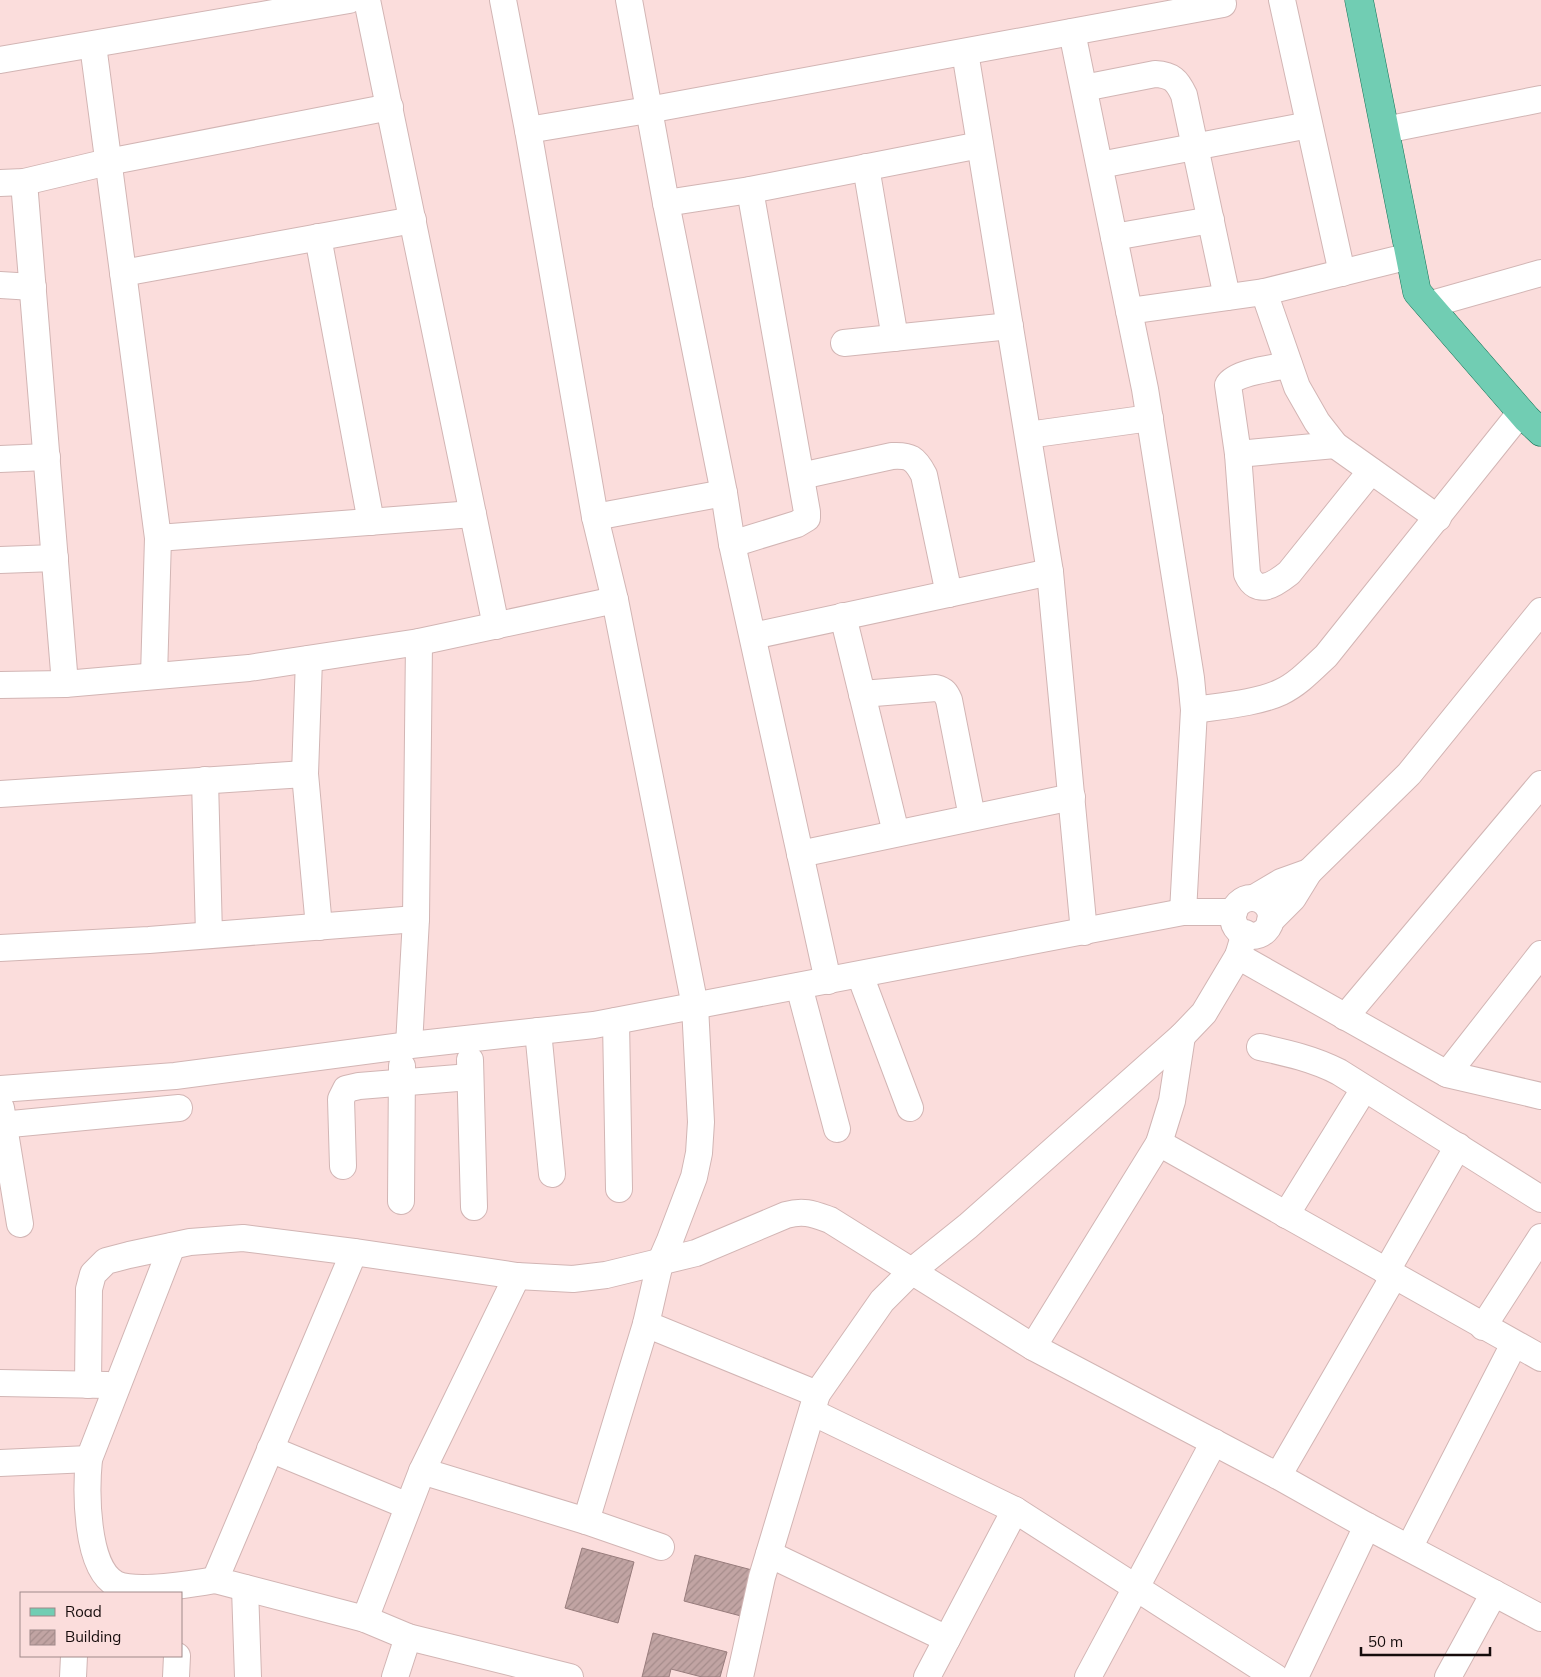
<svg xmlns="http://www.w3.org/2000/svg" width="1541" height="1677" font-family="Mulish,sans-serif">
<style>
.building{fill:url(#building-hatch);stroke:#987c7c}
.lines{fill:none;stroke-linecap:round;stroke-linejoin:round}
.minor-casing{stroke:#d2b5b4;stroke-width:28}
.major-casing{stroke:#147357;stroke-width:29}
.minor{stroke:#fff;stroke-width:26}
.major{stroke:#71cdb3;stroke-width:28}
</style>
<defs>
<pattern id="building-hatch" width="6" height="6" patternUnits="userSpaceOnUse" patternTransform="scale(1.25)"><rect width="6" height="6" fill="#c1a4a3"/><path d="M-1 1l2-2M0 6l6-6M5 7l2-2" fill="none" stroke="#a58c8b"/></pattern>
</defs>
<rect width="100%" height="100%" fill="#fbdddc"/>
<g class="building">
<path d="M582 1548 634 1562 618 1623 565 1608Z"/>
<path d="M695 1555 752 1570 741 1616 684 1601Z"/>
<path d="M653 1633 727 1652 720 1677H702L671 1669 669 1677H642Z"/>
</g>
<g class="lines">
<defs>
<g id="minor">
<path d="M367 0 496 626"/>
<path d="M503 0 528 130 595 517 615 600 695 1006 701 1122 699 1153 694 1177 670 1240 660 1263 646 1324 586 1521"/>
<path d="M629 0 666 203 724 493 732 544 828 981"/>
<path d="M1282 0 1342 273"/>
<path d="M1072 32 1145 389 1191 678 1194 710 1183 912"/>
<path d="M93 45 158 538 154 676"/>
<path d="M965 52 1050 572 1084 932"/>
<path d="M0 60 349 0"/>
<path d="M1084 88 1155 74C1172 75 1177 80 1184 95L1227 297"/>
<path d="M528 130 648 110 1223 4 1222 0"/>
<path d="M1385 130 1541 99"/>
<path d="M1100 165 1309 125"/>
<path d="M866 167 895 338"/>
<path d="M24 182 65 684"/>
<path d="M0 183 24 182 108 162 390 107"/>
<path d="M666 203 750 190 980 145"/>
<path d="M318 237 371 522"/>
<path d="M1114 237 1211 220"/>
<path d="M123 273 413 220"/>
<path d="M0 285 33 287"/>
<path d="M1264 292 1297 387 1317 422 1335 445 1438 518"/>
<path d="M1428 305 1541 273"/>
<path d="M1129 311 1264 292 1410 256"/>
<path d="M844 343 1010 326"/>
<path d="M1289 365C1273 368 1236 372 1228 385L1238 454 1247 574C1257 597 1275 584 1289 573L1371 471"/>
<path d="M1028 435 1150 418"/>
<path d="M1238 454 1335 445"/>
<path d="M0 459 47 457"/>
<path d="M801 476 892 456C910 455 915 458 924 475L949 594"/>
<path d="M595 517 724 493"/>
<path d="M158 538 473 514"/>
<path d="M732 544 797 524 807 518V512L750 190"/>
<path d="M0 560 55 558"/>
<path d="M843 616 896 833"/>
<path d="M753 636 1050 572"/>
<path d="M309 659 305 774 319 927"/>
<path d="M0 685 65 684 249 668 419 642 615 600"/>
<path d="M862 694 936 688C944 690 946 693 949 700L972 817"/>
<path d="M1194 710C1220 706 1258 703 1281 692 1298 684 1312 669 1326 656L1521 412"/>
<path d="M205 780 209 935"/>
<path d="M0 794 305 774"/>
<path d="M800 854 1072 797"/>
<path d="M1254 898 1281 882 1309 872"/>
<circle cx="1252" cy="917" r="19"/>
<path d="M1270 921 1293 898 1309 872 1409 774 1541 611"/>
<path d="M0 948 149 940 416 919"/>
<path d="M1238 956 1447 1074 1541 1096"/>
<path d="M860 975 910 1108"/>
<path d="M799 986 837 1129"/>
<path d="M1345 1017 1541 784"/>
<path d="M616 1021 619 1189"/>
<path d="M538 1031 552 1174"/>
<path d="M409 1045 416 919 419 642"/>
<path d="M1260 1047C1287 1053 1314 1059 1339 1072L1541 1199"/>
<path d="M470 1060 474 1207"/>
<path d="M1447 1074 1541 954"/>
<path d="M0 1089 175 1076 402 1046 594 1025 1183 912H1234"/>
<path d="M1 1108 20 1224"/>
<path d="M0 1125 179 1108"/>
<path d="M1159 1143 1541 1358"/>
<path d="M343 1166 341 1099 346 1089 359 1086 470 1077"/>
<path d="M401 1201 402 1066"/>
<path d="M1286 1215 1364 1089"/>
<path d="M172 1246 89 1459C86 1489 85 1568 116 1584 136 1593 193 1584 215 1580"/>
<path d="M354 1252 215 1580 365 1619 408 1637 570 1677"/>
<path d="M1386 1272 1458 1146"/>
<path d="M646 1324 817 1394"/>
<path d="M1483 1327 1541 1237"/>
<path d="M1033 1347 1159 1143 1172 1101 1182 1036"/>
<path d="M0 1383 107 1385"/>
<path d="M88 1385 89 1289 93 1274 106 1261 129 1255 190 1242 243 1238 354 1252 517 1276 573 1279 606 1275 696 1253 786 1215C804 1210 813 1214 830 1220L1033 1347 1278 1476 1367 1526 1541 1618"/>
<path d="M812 1412 1015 1510 927 1677"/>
<path d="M270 1449 408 1506"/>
<path d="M0 1463 89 1459"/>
<path d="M422 1471 586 1521 661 1547"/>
<path d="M1278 1476 1394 1276"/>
<path d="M1015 1510 1275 1677"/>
<path d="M1409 1548 1514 1344"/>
<path d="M769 1554 947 1639"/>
<path d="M245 1588 248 1677"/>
<path d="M365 1619 422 1471 517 1276"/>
<path d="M73 1677 74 1656"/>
<path d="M176 1677 177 1656"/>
<path d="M395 1677 408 1637"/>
<path d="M740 1677 762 1577 817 1394 882 1301 912 1271 968 1226 1182 1036 1204 1013 1238 956 1245 933"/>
<path d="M1088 1677 1214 1442"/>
<path d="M1295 1677 1367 1526"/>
<path d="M1448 1677 1494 1593"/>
</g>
<path id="major" d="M1359 0 1417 292 1527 419 1541 432"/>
</defs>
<use href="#minor" class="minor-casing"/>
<use href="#major" class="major-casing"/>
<use href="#minor" class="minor"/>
<use href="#major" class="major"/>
</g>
<rect x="20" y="1592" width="162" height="65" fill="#fbdddc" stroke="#9f8989"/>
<rect x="30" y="1608" width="25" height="8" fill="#71cdb3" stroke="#9f8989"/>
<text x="65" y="1617" font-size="15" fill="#160c0c">Road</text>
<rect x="30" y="1630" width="25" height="15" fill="url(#building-hatch)" stroke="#9f8989"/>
<text x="65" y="1642" font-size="15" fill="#160c0c">Building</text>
<path d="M1361 1647v8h129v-8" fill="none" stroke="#160c0c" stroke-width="2.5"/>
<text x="1368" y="1647" font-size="15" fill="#160c0c" stroke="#fbdddc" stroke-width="4" paint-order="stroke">50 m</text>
</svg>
